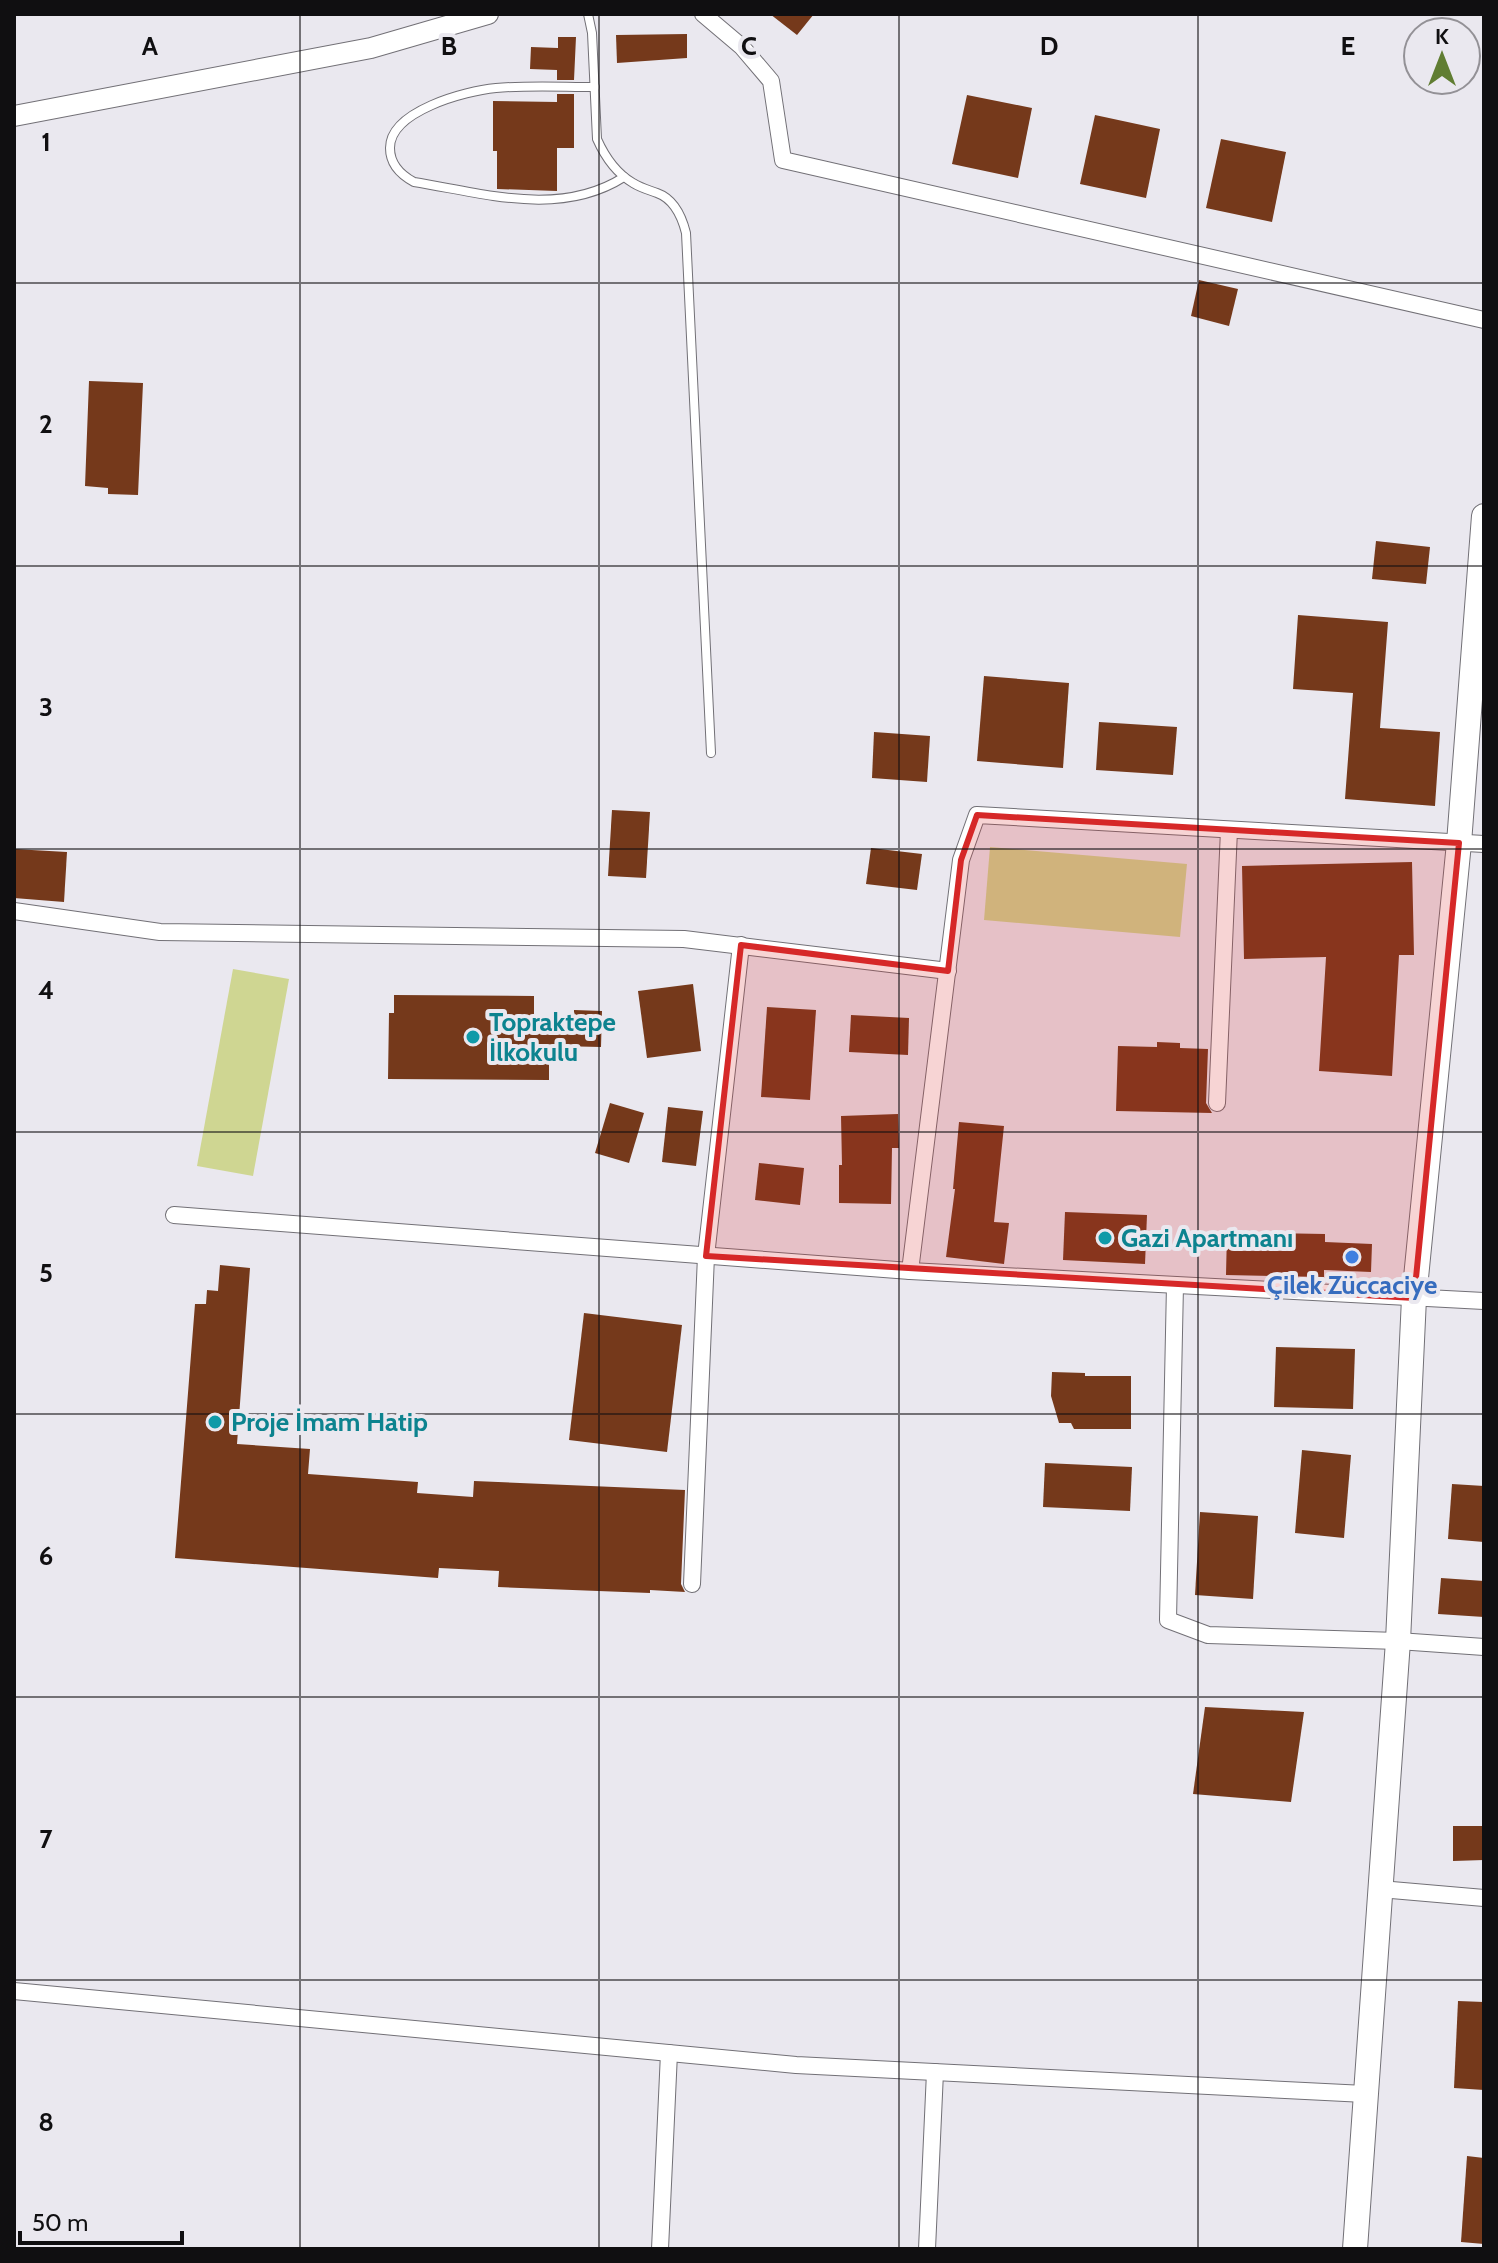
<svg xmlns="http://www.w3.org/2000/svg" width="1498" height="2263" font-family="Cabin,sans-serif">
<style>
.green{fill:#cfd692}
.building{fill:#75391b}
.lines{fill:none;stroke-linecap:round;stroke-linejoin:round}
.service-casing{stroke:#727076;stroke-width:10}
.minor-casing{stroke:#727076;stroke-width:18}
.tertiary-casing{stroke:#727076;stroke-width:22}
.secondary-casing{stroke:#727076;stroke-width:26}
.service{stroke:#fff;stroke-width:8}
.minor{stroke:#fff;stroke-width:16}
.tertiary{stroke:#fff;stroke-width:20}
.secondary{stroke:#fff;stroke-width:24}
.marked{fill:#d62828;fill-opacity:0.2;stroke:#d62828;stroke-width:6;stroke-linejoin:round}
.grid{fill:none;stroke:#100f11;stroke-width:2;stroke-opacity:0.55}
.culture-dot{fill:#0f9aa8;stroke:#eae8ef;stroke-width:3}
.shop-dot{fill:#3f7fe0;stroke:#eae8ef;stroke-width:3}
.labels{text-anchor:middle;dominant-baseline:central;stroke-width:8;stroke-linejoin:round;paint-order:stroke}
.culture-label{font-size:26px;font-weight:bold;fill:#0d838f;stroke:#eae8ef;text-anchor:start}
.shop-label{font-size:26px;font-weight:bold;fill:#366cbe;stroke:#eae8ef}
.grid-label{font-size:26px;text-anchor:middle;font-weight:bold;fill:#100f11;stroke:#eae8ef;stroke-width:8;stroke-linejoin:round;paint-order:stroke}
</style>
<rect width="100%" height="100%" fill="#eae8ef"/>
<g class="green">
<path d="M990 847 1187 864 1180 937 984 920Z"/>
<path d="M233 969 289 979 253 1176 197 1166Z"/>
</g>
<g class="building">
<path d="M770 14H814L797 35Z"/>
<path d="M687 34V58L617 63 616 35Z"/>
<path d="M558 37H576L574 80H557V70L530 69 531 47 558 48Z"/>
<path d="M557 94H574V148H557V191L497 189V151H493V101L557 102Z"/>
<path d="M967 95 1032 108 1018 178 952 164Z"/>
<path d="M1095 115 1160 129 1146 198 1080 184Z"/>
<path d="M1221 139 1286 152 1272 222 1206 208Z"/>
<path d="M1199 280 1238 289 1229 326 1191 316Z"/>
<path d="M89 381 143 383 138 495 108 494V488L85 486Z"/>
<path d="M1376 541 1430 547 1426 584 1372 579Z"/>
<path d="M1298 615 1388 622 1380 728 1440 732 1435 806 1345 799 1353 693 1293 689Z"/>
<path d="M984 676 1069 683 1063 768 977 761Z"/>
<path d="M1099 722 1177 727 1173 775 1096 770Z"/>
<path d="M874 732 930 736 927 782 872 778Z"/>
<path d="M612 810 650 812 646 878 608 876Z"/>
<path d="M871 848 922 854 917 890 866 884Z"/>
<path d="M14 849 67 852 64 902 14 898Z"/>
<path d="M1412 862 1414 955H1399L1392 1076 1319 1071 1326 957 1244 959 1242 866Z"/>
<path d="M693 984 701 1051 647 1058 638 991Z"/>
<path d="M394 995 534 996V1015H574V1010L602 1011 601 1047 557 1046V1060L549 1059V1080L388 1079 389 1013H394Z"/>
<path d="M767 1007 816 1010 810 1100 761 1097Z"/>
<path d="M851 1015 909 1018 908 1055 849 1052Z"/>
<path d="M1157 1042 1180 1043V1048L1208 1049 1206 1103 1212 1113 1116 1111 1118 1046 1157 1047Z"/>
<path d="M610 1103 644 1113 629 1163 595 1153Z"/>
<path d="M668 1107 703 1111 696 1166 662 1162Z"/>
<path d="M898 1114 899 1148H892L891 1204 839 1203V1165H842L841 1116Z"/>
<path d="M959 1122 1004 1126 994 1222 1009 1223 1004 1264 946 1257 955 1189H953Z"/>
<path d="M759 1163 804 1168 800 1205 755 1200Z"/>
<path d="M1065 1212 1147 1215 1145 1264 1063 1260Z"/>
<path d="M1227 1232 1325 1234V1242L1372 1244 1371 1272 1324 1270V1277L1226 1275Z"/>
<path d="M220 1265 250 1268 237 1444 310 1449 308 1474 418 1482 417 1493 473 1497 474 1481 685 1490 681 1584 685 1592 650 1590V1593L498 1587 499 1571 439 1568 438 1578 175 1558 195 1304H206L207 1290 218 1291Z"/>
<path d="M584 1313 682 1325 667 1452 569 1440Z"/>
<path d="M1276 1347 1355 1349 1353 1409 1274 1407Z"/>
<path d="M1052 1372 1085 1373V1376H1131V1429H1074L1071 1423H1059L1051 1396Z"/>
<path d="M1302 1450 1351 1455 1344 1538 1295 1533Z"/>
<path d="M1045 1463 1132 1467 1130 1511 1043 1507Z"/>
<path d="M1452 1484 1484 1486V1542L1448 1539Z"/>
<path d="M1200 1512 1258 1516 1253 1599 1195 1595Z"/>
<path d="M1441 1578 1484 1581V1617L1438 1614Z"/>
<path d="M1205 1707 1304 1712 1291 1802 1193 1794Z"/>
<path d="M1453 1826H1484V1860L1453 1861Z"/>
<path d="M1458 2001 1484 2002V2090L1454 2088Z"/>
<path d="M1467 2156 1484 2158V2244L1461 2242Z"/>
</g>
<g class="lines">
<defs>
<g id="service">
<path d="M588 14 592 33 597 139C605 157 616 173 633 183 641 188 649 190 657 193 674 199 682 217 686 233L711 753"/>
<path d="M595 87C562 87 528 85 496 88 465 91 390 111 390 148 390 164 401 175 414 182 483 193 560 218 624 177"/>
</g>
<g id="minor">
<path d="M703 14 742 47 771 81 783 160 1484 320"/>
<path d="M14 911 160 932 684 939 948 971"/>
<path d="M1217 1103 1229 830"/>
<path d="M174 1215 910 1271 1484 1301"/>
<path d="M910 1271 961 860 977 815 1484 844"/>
<path d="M1175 1285 1168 1620 1208 1635 1398 1641 1484 1647"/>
<path d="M692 1584 706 1256 741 945"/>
<path d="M1380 1889 1484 1898"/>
<path d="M14 1991 796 2065 1365 2094"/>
<path d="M660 2249 669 2053"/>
<path d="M927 2249 935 2072"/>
</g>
<path id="tertiary" d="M14 116 371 48 488 14"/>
<path id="secondary" d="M1355 2249 1398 1641 1414 1298 1459 843 1484 516"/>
</defs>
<use href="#service" class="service-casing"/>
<use href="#minor" class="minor-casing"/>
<use href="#tertiary" class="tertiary-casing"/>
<use href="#secondary" class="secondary-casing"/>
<use href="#service" class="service"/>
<use href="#minor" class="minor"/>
<use href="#tertiary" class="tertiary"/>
<use href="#secondary" class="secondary"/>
</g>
<path class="marked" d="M977 815 1459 843 1414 1298 706 1256 741 945 948 971 961 860Z"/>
<path class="grid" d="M300 14V2249M599 14V2249M899 14V2249M1198 14V2249M14 283H1484M14 566H1484M14 849H1484M14 1132H1484M14 1414H1484M14 1697H1484M14 1980H1484"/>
<g class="culture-dot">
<circle cx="473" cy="1037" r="8"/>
<circle cx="1105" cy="1238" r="8"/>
<circle cx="215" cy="1422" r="8"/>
</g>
<circle class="shop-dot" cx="1352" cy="1257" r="8"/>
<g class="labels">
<g class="culture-label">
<text x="489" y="1022">Topraktepe<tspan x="489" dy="30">İlkokulu</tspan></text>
<text x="1121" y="1238">Gazi Apartmanı</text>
<text x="231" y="1422">Proje İmam Hatip</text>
</g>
<g class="shop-label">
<text x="1352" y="1285">Çilek Züccaciye</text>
</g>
</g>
<g class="grid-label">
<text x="150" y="55">A</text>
<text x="449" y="55">B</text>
<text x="749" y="55">C</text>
<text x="1049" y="55">D</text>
<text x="1348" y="55">E</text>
<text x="46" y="151">1</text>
<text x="46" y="433">2</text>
<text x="46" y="716">3</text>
<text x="46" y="999">4</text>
<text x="46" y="1282">5</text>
<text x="46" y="1565">6</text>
<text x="46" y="1848">7</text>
<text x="46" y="2131">8</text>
</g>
<rect width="1498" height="2263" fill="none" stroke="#100f11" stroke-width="32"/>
<g transform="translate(1442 56)"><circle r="38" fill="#eae8ef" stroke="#939196" stroke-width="2"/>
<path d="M0-6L14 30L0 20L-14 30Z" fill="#607d32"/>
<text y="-12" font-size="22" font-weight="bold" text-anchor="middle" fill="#100f11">K</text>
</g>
<path d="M20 2231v12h162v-12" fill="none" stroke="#100f11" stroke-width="4"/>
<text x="32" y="2231" font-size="24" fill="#100f11" stroke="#eae8ef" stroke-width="6" paint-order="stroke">50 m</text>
</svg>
